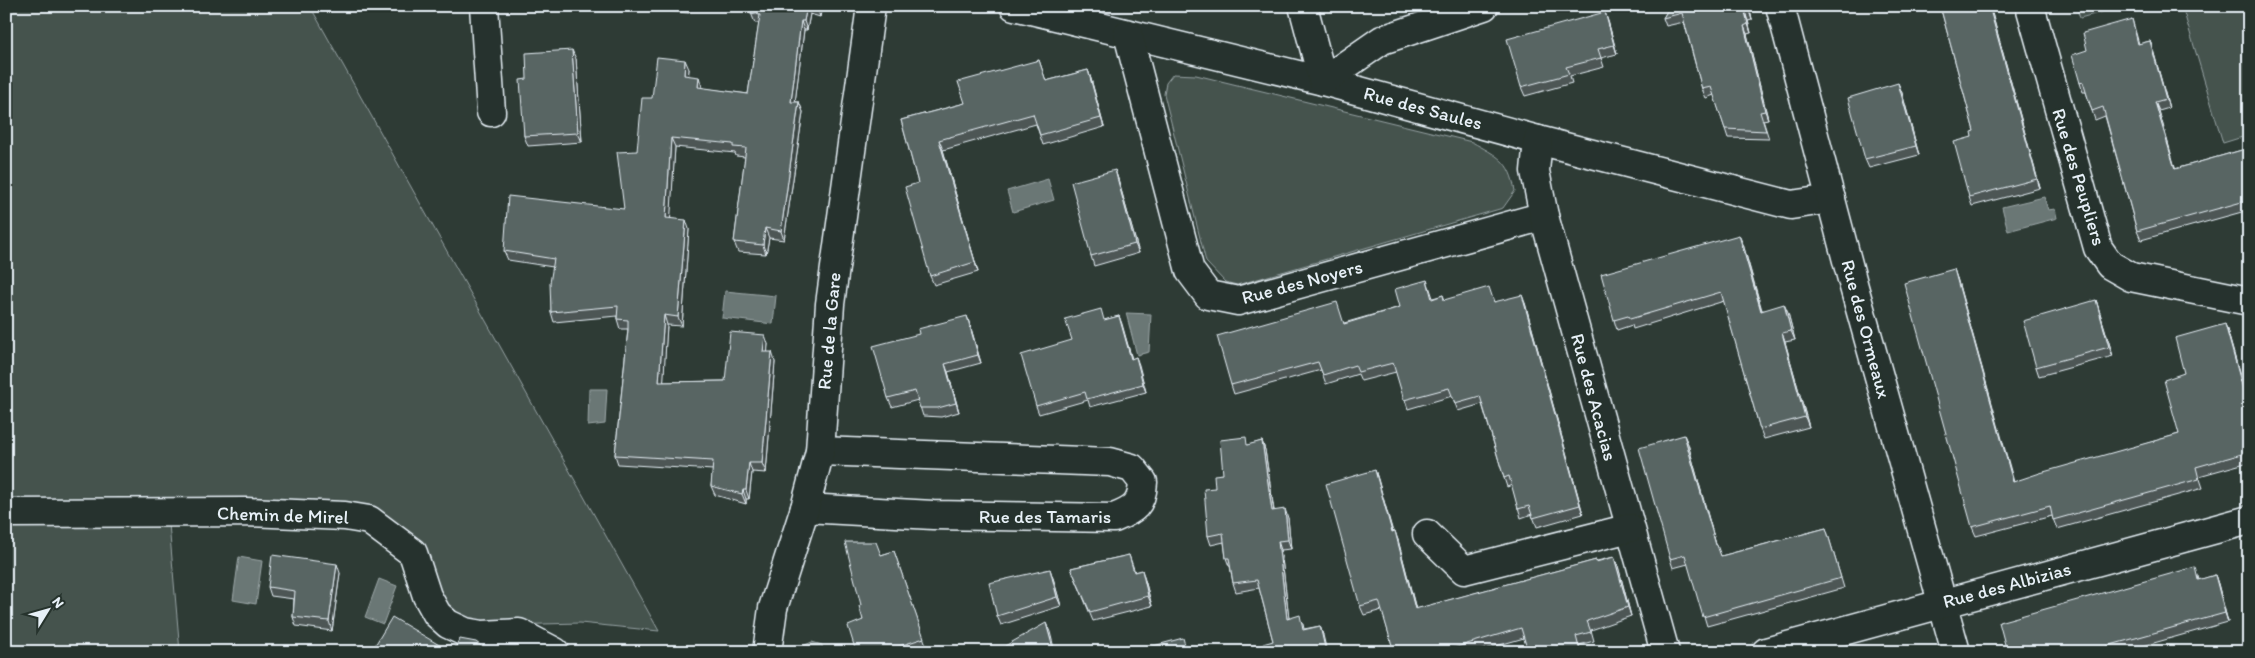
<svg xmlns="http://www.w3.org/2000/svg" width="2255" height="658" font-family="Itim,sans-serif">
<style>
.green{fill:#45524e;stroke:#96a2a3}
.water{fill:#6b7775;stroke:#9da8a9}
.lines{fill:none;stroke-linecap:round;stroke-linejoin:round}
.minor-casing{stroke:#e8f1f8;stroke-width:31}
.minor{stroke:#26332d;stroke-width:28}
.wall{fill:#4d5755;stroke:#e8f1f8}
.shaded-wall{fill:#3e4745;stroke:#e8f1f8}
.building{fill:#596563;stroke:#e8f1f8}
.labels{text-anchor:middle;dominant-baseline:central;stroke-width:4.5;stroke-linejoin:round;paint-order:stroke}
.street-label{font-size:19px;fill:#e8f1f8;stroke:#26332d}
</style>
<rect width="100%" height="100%" fill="#2e3b35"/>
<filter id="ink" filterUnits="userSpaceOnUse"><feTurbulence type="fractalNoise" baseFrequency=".02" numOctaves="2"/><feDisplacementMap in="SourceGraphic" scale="10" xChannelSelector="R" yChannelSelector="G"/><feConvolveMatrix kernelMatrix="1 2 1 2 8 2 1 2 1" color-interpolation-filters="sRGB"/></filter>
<g filter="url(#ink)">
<g class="green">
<path d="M6 6H310L659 631 580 623 470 626 439 599 419 546 404 528 351 504 169 524 180 652H6Z"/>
<path d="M2076 6H2124L2080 18Z"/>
<path d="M2182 6H2249V135L2223 143Z"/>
<path d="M1173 74 1196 75 1472 142C1497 156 1510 160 1515 191L1503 208 1237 285 1225 282 1206 262 1164 94 1166 83Z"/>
</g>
<g class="water">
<path d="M1048 179 1054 200 1013 212 1007 191Z"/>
<path d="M2044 197 2048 210 2055 209 2057 218 2008 231 2002 207Z"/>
<path d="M725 291 776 296 773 324 722 318Z"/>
<path d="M1126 313 1151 314 1149 352 1137 355Z"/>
<path d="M589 389H607L605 424 588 426Z"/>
<path d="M239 557 262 561 256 604 233 600Z"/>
<path d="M379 579 397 586 383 624 365 617Z"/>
<path d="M812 642 822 645 823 652H801L805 645Z"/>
</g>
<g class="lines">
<defs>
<g id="minor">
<path d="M484 6 491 112"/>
<path d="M1014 6 1323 81 1538 140 1791 205 1831 199"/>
<path d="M1303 6 1323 81 1382 40 1484 6"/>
<path d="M1780 6 1854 287 1956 652"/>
<path d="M2030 6 2098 248 2110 265 2131 277 2249 301"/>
<path d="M1128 34 1190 271 1208 295 1238 301 1544 216"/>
<path d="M1538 140 1535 171 1544 216 1665 652"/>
<path d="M805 508 933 515 1114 518C1134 510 1142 505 1143 482L1132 468 1110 462 820 451"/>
<path d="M6 513 246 512 345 516 369 520 413 553 427 596 437 614 448 624 465 632 482 635 519 633 555 652"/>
<path d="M1427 534 1464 570 1630 528"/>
<path d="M767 652 773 608 805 508 820 451 830 304 871 6"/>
<path d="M1766 652 2249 520"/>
</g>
</defs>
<use href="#minor" class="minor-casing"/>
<use href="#minor" class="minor"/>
</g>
<g class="wall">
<path d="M649 6H689V13L651 10Z"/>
<path d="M752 6H822L820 17 810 14 807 30H804L795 102H799L803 112 784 240 769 238 766 254 738 252 734 242 745 157 736 156 735 153 675 147 670 218 689 229 682 326 667 325 663 382 725 381 768 344 767 352 775 362 766 473 752 472 749 499H746V504L715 495 711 486 713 470 618 464 615 455 628 329H620L617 319V316L554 322 551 312 553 267 508 260 504 251 624 209 637 151 689 69 688 76 702 87V88L748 94 759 23H755L751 13Z"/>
<path d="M1670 6H1749L1752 20 1748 21 1751 33 1747 34 1768 119 1763 120 1769 139 1728 138 1714 95 1706 98 1702 89 1684 22 1666 26 1663 18Z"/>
<path d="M1940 6H1990L2040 188 1972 206 1969 197 1972 137 1974 131Z"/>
<path d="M2132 19 2139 44 2150 41 2153 50 2169 108 2159 111 2175 169 2249 148V210L2141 240 2137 231 2105 116 2095 120 2086 92H2083L2080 83 2087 50Z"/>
<path d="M1608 21 1617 54 1601 58 1604 67 1570 76 1572 83 1525 96 1521 87Z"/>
<path d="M576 59 582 142 528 146 524 136 527 79Z"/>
<path d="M1039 60 1046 81 1088 70 1091 79 1104 127 1043 145 1036 124 943 150 978 272 934 285 930 276 918 183 901 120 965 103Z"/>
<path d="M1898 83 1902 93 1919 155 1869 168 1865 159Z"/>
<path d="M1115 170 1118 179 1139 253 1094 266 1091 256Z"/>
<path d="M1743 244 1762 310 1788 313 1795 340 1785 342 1809 427 1764 439 1760 429 1724 301 1633 329 1632 325 1617 330 1614 320Z"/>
<path d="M1957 278 2014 482 2179 434 2184 373 2225 324 2228 333 2249 406V462L2199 476 2203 488 2057 529 2052 516 1976 536 1972 527Z"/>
<path d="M1427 280 1433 298 1443 295 1445 300 1525 303 1583 514 1537 527 1532 514 1521 518 1512 485 1507 487 1504 478 1482 404 1458 411 1452 396 1408 409 1396 372 1361 381 1358 374 1326 384 1321 370 1234 394 1231 385 1344 323 1400 307Z"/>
<path d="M2096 300 2113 356 2039 376 2036 367Z"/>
<path d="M1119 316 1132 359 1136 357 1146 392 1090 407 1088 400 1039 414 1036 406 1072 340 1105 320Z"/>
<path d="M970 325 981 363 948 372 959 412 941 417 923 416 918 400 892 407 888 398Z"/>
<path d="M1684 435 1688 444 1716 545 1721 556 1826 528 1844 588 1707 626 1688 564 1673 568 1670 559Z"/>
<path d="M1262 441 1265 450 1274 510 1288 518 1291 549 1281 550 1289 618 1303 624 1304 629 1320 626 1323 635 1273 641 1259 588 1236 592 1233 583 1230 566H1229L1226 558 1224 542 1211 545 1208 536 1215 488 1223 474 1249 445Z"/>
<path d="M1375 470 1393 532 1398 540 1416 609 1596 560 1597 561 1614 557 1618 566 1631 616 1591 630 1594 641 1579 645 1581 652H1528L1524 638 1475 652H1394L1382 610 1364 615 1360 606Z"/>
<path d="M894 551 927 648 915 652H856L863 620 861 605 881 555Z"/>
<path d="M1129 555 1135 572 1145 580 1152 606 1093 621 1071 568Z"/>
<path d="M340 573 332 631 296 626 293 617 294 599 271 596 268 587Z"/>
<path d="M2215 575 2218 584 2228 622 2122 652H2007L2198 576 2199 580Z"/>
<path d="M1053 578 1061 606 1001 625 997 616Z"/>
</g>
<g class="shaded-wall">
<path d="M686 6H689V13Z"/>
<path d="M807 6 810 14 807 30 804 21Z"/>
<path d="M817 6H822L820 17 817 7Z"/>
<path d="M1748 6H1749L1752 20 1749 11Z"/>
<path d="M1989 6H1990L2040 188 2037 179Z"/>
<path d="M1605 12 1608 21 1617 54 1614 45Z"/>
<path d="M1745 12 1748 21 1751 33 1748 24Z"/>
<path d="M801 21 804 30 794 111 791 102Z"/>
<path d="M1744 26 1747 34 1768 119 1765 111Z"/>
<path d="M2150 41 2153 50 2169 108 2166 99Z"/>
<path d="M572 50 576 59 582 142 578 133Z"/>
<path d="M685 60 689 69 688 85 684 75Z"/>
<path d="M1088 70 1091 79 1104 127 1101 118Z"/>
<path d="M699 77 702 87 701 96 698 87Z"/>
<path d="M1898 83 1902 93 1919 155 1916 146Z"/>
<path d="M799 102 803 112 784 240 781 231Z"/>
<path d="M2155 102 2159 111 2178 178 2175 169Z"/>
<path d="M671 138 675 147 670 227 666 218Z"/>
<path d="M939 140 943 150 978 272 975 262Z"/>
<path d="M1115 170 1118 179 1139 253 1135 244Z"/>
<path d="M686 220 689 229 682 326 678 317Z"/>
<path d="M765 228 769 238 766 254 763 245Z"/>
<path d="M1739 235 1743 244 1764 320 1761 311Z"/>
<path d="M1954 269 1957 278 2016 492 2013 482Z"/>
<path d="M1522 295 1525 303 1583 514 1580 505Z"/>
<path d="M2096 300 2099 310 2113 356 2109 347Z"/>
<path d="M1784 304 1788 313 1795 340 1791 331Z"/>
<path d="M664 315 667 325 663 392 659 382Z"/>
<path d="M967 316 970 325 981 363 978 355Z"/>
<path d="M1119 316 1122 324 1134 367 1131 359Z"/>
<path d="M2225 324 2228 333 2249 409Z"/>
<path d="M1782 333 1785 342 1809 427 1805 417Z"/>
<path d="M765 335 768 344 767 361 763 352Z"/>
<path d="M772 352 775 362 766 473 762 463Z"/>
<path d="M1136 357 1139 365 1146 392 1143 384Z"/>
<path d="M945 364 948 372 959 412 956 403Z"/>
<path d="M1684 435 1688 444 1719 555 1716 545Z"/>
<path d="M1262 441 1265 450 1275 519 1272 511Z"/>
<path d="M749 463 752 472 749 499 746 490Z"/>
<path d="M1375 470 1378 479 1395 541 1392 532Z"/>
<path d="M743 490 746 499V504L742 494Z"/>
<path d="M1285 509 1288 518 1291 549 1288 540Z"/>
<path d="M1395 531 1398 540 1418 618 1415 609Z"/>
<path d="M1278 541 1281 550 1290 627 1287 619Z"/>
<path d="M1614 557 1618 566 1631 616 1628 607Z"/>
<path d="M337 564 340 573 332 631 329 621Z"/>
<path d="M1050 569 1053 578 1061 606 1057 597Z"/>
<path d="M1142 570 1145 580 1152 606 1148 596Z"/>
<path d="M2215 575 2218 584 2228 622 2225 613Z"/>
<path d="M1046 623 1050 632 1055 652H1054Z"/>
<path d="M1320 626 1323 635 1327 652H1326Z"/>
</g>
<g class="building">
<path d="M752 6H807L804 21H801L791 102H799L781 231 765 228 763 245 734 242 746 148 733 147V144L671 138 666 218 686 220 678 317 664 315 659 382 725 381 730 332 765 335 763 352H772L762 463H749L746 490H743L742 494 711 486 713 461 615 455 628 330V320L617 319 618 306 551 312 550 283 554 259 504 251 508 196 624 209 617 152 637 151 642 98H652L657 57 685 60 684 75 699 77 698 87 748 94 760 15 751 13Z"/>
<path d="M1670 6H1748L1749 11 1745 12 1748 24 1744 26 1765 111 1760 112 1766 131 1725 129 1711 87 1702 89 1682 13 1663 18Z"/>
<path d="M1940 6H1989L2037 179 1969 197 1954 142 1972 137 1971 132 1974 131Z"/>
<path d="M1605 12 1614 45 1598 49 1601 58 1566 67 1569 74 1521 87 1507 39Z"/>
<path d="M2132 19 2138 44 2150 41 2166 99 2155 102 2175 169 2249 148V200L2137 231 2103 107 2092 111 2083 82 2080 83 2072 55 2087 50 2083 33Z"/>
<path d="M572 50 578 133 524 136 520 80 527 79 526 53Z"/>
<path d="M1039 60 1046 81 1088 70 1101 118 1040 135 1033 114 939 140 975 262 930 276 905 187 918 183 901 120 965 103 958 82Z"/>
<path d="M1898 83 1916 146 1865 159 1848 98Z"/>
<path d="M1115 170 1135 244 1091 256 1071 182Z"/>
<path d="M1739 235 1761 311 1784 304 1791 331 1782 333 1805 417 1760 429 1721 292 1630 319 1628 316 1614 320 1601 274Z"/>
<path d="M1954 269 2013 482 2040 473 2179 434 2164 380 2184 373 2175 338 2225 324 2248 407 2249 406V452L2196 467 2199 479 2053 520 2050 506 1972 527 1904 283Z"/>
<path d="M1427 280 1432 299 1443 295 1444 300 1489 287 1494 302 1522 295 1580 505 1533 518 1529 506 1518 509 1509 476 1504 478 1480 396 1455 403 1449 388 1404 400 1393 363 1358 372 1355 365 1323 375 1318 362 1231 385 1217 336 1337 302 1344 324 1400 307 1395 289Z"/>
<path d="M2096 300 2109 347 2036 367 2023 321Z"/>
<path d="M1101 309 1104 320 1119 316 1131 359 1136 357 1143 384 1087 399 1085 392 1036 406 1021 355 1072 340 1065 319Z"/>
<path d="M967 316 978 355 945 364 956 403 938 408H920L915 391 888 398 873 346 919 334 918 329Z"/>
<path d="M1684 435 1716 545H1717L1721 556 1826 528 1841 578 1703 617 1685 555 1670 559 1639 448Z"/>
<path d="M1246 437 1247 445 1262 441 1272 511 1285 509 1288 540 1278 541 1287 619 1300 615 1303 630 1320 626 1326 652H1265L1263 644 1273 641 1257 580 1233 583 1229 558H1226L1223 533 1208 536 1204 489 1215 488 1214 475 1223 474 1220 440Z"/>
<path d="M1375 470 1392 532 1395 531 1415 609 1596 560V562L1614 557 1628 607 1587 621 1591 632 1576 636 1580 652H1528L1521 628 1440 652H1394L1379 601 1360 606 1326 484Z"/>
<path d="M845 542H876L881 555 894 551 924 638 881 652H856L848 626 863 620 859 606 861 605Z"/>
<path d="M272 555 337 564 329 621 293 617 295 591 268 587Z"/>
<path d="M1129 555 1134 572 1142 570 1148 596 1090 612 1071 568Z"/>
<path d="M2195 567 2198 580 2215 575 2225 613 2107 646 2109 652H2007L1999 622Z"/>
<path d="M1050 569 1057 597 997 616 989 583Z"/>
<path d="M392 617 451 652H371Z"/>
<path d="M1046 623 1054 652H1006L1005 646Z"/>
<path d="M1183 638 1187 652H1147L1146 648Z"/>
<path d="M460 639 476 642 489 652H453Z"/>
</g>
</g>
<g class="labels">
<g class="street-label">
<text transform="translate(1423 108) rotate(15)">Rue des Saules</text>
<text transform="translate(2079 177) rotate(73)">Rue des Peupliers</text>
<text transform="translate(1302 282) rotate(-15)">Rue des Noyers</text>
<text transform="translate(1866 329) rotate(75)">Rue des Ormeaux</text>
<text transform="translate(829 331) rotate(-85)">Rue de la Gare</text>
<text transform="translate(1594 397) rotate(75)">Rue des Acacias</text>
<text transform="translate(283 515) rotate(2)">Chemin de Mirel</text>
<text x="1045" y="516">Rue des Tamaris</text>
<text transform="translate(2007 585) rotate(-15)">Rue des Albizias</text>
</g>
</g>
<rect width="2255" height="658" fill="none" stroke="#26332d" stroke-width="25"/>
<rect x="12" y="12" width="2230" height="633" fill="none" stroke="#e8f1f8" stroke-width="2" filter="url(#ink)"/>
<g transform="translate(48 610) rotate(53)" stroke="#26332d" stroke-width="4" paint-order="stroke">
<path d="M0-4L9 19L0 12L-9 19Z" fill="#e8f1f8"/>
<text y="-8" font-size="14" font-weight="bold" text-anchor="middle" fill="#e8f1f8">N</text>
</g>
</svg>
